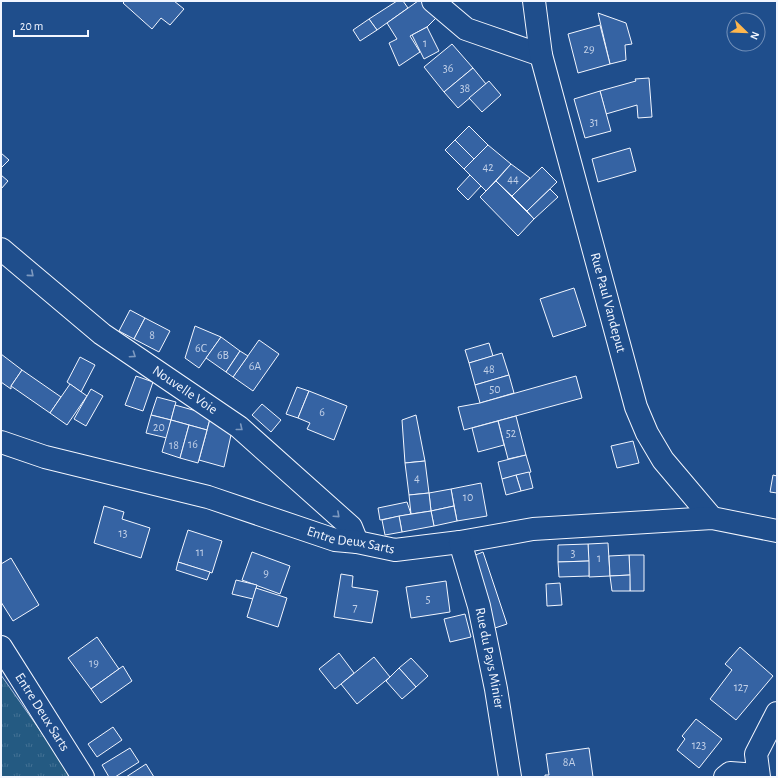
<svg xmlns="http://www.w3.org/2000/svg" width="778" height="778" font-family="'Alegreya Sans',sans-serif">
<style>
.grass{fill:url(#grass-tufts);stroke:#a8bbd7}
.building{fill:#3563a3;stroke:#f2f6ff}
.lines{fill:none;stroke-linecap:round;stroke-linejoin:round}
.minor-casing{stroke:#f2f6ff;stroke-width:24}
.minor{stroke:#1f4e8c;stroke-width:22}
.oneway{stroke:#7e9ac0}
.labels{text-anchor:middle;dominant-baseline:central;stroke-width:3;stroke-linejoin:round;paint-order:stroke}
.number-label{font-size:12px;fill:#c3d1e8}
.street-label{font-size:14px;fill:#f2f6ff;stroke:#1f4e8c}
</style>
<defs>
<pattern id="grass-tufts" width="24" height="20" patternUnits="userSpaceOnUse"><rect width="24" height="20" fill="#245a82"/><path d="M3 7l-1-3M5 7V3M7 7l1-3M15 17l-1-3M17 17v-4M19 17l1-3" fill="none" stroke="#447295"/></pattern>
</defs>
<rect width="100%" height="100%" fill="#1f4e8c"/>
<path class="grass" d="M1 675 73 777H1Z"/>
<g class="building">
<path d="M125 1H174L184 9 170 25 161 18 152 29 123 3Z"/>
<path d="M397 1H403L408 8 377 30 369 19Z"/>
<path d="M418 1H423L438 16 427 27 410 36 420 52 399 66 389 43 397 39 387 23Z"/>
<path d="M598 13 626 23 632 44 625 45 626 60 610 64Z"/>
<path d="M369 19 377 30 360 41 353 30Z"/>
<path d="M600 25 610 64 578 73 568 34Z"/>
<path d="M427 27 439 51 424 59 412 35Z"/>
<path d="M452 44 473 68 444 92 424 67Z"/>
<path d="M473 68 486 84 458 108 444 92Z"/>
<path d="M649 78 652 117 638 118 637 105 606 114 600 91 636 81 635 79Z"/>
<path d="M489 81 501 95 482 112 469 98Z"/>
<path d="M600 91 611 131 585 138 574 99Z"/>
<path d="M469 126 488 145 474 159 455 140Z"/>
<path d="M455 140 474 159 464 169 445 150Z"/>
<path d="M488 145 511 164 486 191 464 169Z"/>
<path d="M630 148 636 171 598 182 592 159Z"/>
<path d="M1 153 9 160 1 168Z"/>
<path d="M511 164 530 178 512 196 496 181Z"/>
<path d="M542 167 557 182 527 211 512 196Z"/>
<path d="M1 175 8 181 1 189Z"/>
<path d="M470 175 481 186 468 200 457 189Z"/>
<path d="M496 181 534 219 518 236 480 197Z"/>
<path d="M550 189 558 197 534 219 527 211Z"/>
<path d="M574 288 586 326 553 337 540 299Z"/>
<path d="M130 310 145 318 134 339 119 331Z"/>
<path d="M145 318 170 331 159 352 134 339Z"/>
<path d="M195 326 221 337 199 368 185 358Z"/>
<path d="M221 337 240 351 226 372 206 358Z"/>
<path d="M259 340 279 354 253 391 233 377Z"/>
<path d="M489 343 493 356 469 363 465 350Z"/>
<path d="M240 351 248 356 233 377 226 372Z"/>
<path d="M502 353 509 375 475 385 469 363Z"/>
<path d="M1 354 22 370 11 386V389L1 382Z"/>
<path d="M80 357 95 365 81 392 67 382Z"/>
<path d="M22 370 61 397 50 413 11 386Z"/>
<path d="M509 375 514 393 480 403 475 385Z"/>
<path d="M136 376 153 382 143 411 125 405Z"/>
<path d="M576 376 582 398 464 430 458 407 480 403Z"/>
<path d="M70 384 87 396 67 425 50 413Z"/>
<path d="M297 387 309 391 298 418 286 414Z"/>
<path d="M91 389 103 396 86 426 74 419Z"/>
<path d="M309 391 347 406 334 440 307 429 310 423 298 418Z"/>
<path d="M157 397 176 402 171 420 151 415Z"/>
<path d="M262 404 281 420 271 432 252 415Z"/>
<path d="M175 405 211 415 207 430 171 420Z"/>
<path d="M151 415 171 420 167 438 146 433Z"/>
<path d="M416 415 425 461 405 463 402 420Z"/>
<path d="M516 416 526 455 508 459 498 421Z"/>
<path d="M210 419 231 435 224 467 199 460Z"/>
<path d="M171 420 189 425 180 458 162 452Z"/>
<path d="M498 421 504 445 478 452 472 428Z"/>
<path d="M189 425 207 430 198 463 180 458Z"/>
<path d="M633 441 639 463 617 468 611 446Z"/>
<path d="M526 455 531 472 502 479 498 462Z"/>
<path d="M425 461 429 493 409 495 405 463Z"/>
<path d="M529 472 533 488 521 491 516 475Z"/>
<path d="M516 475 521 491 506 495 502 479Z"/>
<path d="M773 475 777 476V493L770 492Z"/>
<path d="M481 483 487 516 457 521 451 489Z"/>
<path d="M451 489 454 506 431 511 429 493Z"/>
<path d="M429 493 431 511 411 514 409 495Z"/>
<path d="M407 502 411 514 380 520 378 508Z"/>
<path d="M104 506 124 512 122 519 150 528 141 558 94 543Z"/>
<path d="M454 506 457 521 434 526 431 511Z"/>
<path d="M431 511 434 526 402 532 399 516Z"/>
<path d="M399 516 402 532 385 535 382 520Z"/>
<path d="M188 530 222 541 212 573 178 562Z"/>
<path d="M608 543 610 576 589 577 588 544Z"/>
<path d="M588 544 589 561 558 562V545Z"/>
<path d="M252 552 290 566 280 594 242 580Z"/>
<path d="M483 552 507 624 492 629 468 558Z"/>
<path d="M629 555H644V591H630Z"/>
<path d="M629 555 630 575 610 576 609 556Z"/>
<path d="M11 558 39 605 13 621 1 602V564Z"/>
<path d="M589 561V576L559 577 558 562Z"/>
<path d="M178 562 210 572 207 580 176 570Z"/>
<path d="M341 574 353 576 352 587 378 591 372 623 334 617Z"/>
<path d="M630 575V591H612L610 576Z"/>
<path d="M236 580 257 585 253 599 232 594Z"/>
<path d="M446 581 450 612 411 618 406 587Z"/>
<path d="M560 583 562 605 547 606 546 584Z"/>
<path d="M256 588 287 598 278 627 247 617Z"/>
<path d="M465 614 471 637 450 642 444 619Z"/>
<path d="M97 637 119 669 91 689 68 658Z"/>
<path d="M740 647 773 676 736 720 710 699 732 670 725 664Z"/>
<path d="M339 653 354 673 335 689 319 669Z"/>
<path d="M374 657 390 677 357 704 341 684Z"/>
<path d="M411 658 428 676 416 687 399 668Z"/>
<path d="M123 666 132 681 101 703 91 689Z"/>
<path d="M399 668 416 687 402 699 386 681Z"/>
<path d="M696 719 722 739 699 768 677 750 685 739 682 736Z"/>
<path d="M113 727 122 740 97 757 88 744Z"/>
<path d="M130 748 139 762 115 777H109L102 765Z"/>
<path d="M589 748 593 777H545V775H549L546 754Z"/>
<path d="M146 764 154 777H126Z"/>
</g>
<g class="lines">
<defs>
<g id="minor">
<path d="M433 1 466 29 541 55"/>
<path id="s1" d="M534 1 541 55 636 407 647 433 663 460 712 518"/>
<path id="s2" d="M1 249 102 334 239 427 351 527 357 542"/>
<path id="s3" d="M1 442 45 457 208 497 335 540 357 542 395 550 460 542 533 529 712 518 777 531"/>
<path id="s4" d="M460 542 479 606 496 689 510 777"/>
<path id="s5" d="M1 647 83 777"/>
<path d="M725 777 730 773 758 775"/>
<path d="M759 777 756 754 777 713"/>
</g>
</defs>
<use href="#minor" class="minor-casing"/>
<use href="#minor" class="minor"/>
</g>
<defs><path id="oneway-chevron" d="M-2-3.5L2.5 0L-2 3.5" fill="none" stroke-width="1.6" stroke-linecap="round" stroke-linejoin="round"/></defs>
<g class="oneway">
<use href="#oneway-chevron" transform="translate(31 274) rotate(40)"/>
<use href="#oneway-chevron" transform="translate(133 355) rotate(34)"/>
<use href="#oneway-chevron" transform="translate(240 428) rotate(39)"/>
<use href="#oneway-chevron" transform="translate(337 515) rotate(42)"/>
</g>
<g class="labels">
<g class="number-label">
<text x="425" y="43">1</text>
<text x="589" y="49">29</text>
<text x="448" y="68">36</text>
<text x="465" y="88">38</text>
<text x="594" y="122">31</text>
<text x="488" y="167">42</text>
<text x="513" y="179">44</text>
<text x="152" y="335">8</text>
<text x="201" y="348">6C</text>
<text x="223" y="355">6B</text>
<text x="255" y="366">6A</text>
<text x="489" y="369">48</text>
<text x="495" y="389">50</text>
<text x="322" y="412">6</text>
<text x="159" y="427">20</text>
<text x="511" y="433">52</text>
<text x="193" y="444">16</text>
<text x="174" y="445">18</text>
<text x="417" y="478">4</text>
<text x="468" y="497">10</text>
<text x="123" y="533">13</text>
<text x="200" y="552">11</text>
<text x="573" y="553">3</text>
<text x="599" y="558">1</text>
<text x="266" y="573">9</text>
<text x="428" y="599">5</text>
<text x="355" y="607">7</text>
<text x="94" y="663">19</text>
<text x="741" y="687">127</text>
<text x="699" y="745">123</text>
<text x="569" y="762">8A</text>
</g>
<g class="street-label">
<text stroke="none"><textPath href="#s1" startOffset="311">Rue Paul Vandeput</textPath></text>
<text stroke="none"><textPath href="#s2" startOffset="232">Nouvelle Voie</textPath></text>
<text stroke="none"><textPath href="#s3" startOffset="364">Entre Deux Sarts</textPath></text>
<text stroke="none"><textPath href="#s4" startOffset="120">Rue du Pays Minier</textPath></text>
<text stroke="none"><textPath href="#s5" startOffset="77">Entre Deux Sarts</textPath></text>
</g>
</g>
<rect width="778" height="778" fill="none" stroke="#f2f6ff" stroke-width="4"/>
<g transform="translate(746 32) rotate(113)"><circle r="19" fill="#1f4e8c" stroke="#7391ba"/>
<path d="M0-3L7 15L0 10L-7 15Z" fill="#ffb74d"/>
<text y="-6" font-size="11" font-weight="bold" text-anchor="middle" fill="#f2f6ff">N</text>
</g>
<path d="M14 30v6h74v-6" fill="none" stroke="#f2f6ff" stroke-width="2"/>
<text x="20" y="30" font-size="12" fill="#f2f6ff" stroke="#1f4e8c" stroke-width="3" paint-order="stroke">20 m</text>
</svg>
